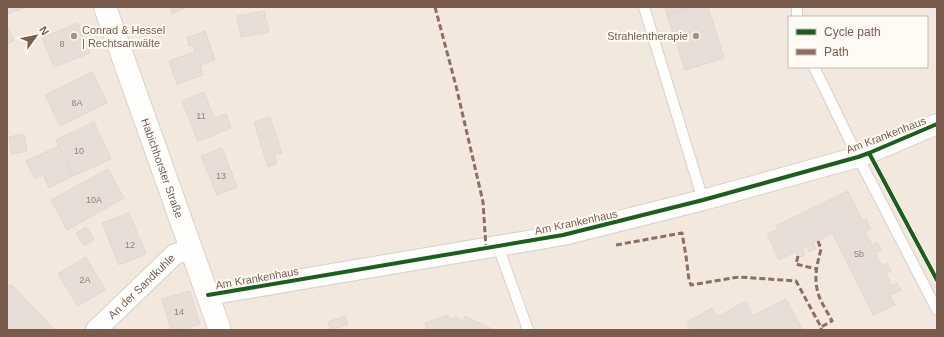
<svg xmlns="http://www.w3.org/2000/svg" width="944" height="337" font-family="Helvetica,sans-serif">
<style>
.residential{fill:#f2e8de;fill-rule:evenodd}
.building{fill:#e6ded7;stroke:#e2d8d2}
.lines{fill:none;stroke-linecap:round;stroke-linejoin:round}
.service-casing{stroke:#d7d1cb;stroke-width:12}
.minor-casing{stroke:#d7d1cb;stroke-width:22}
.secondary-casing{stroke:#d9d2cb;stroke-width:24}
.service{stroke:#fefefd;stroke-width:10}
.minor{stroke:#fefefd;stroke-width:20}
.secondary{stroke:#fefefd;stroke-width:22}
.quiet{stroke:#8d6e63;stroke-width:3;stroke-dasharray:6 3;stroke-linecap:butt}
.cycleway-casing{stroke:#fffaf3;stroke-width:6}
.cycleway{stroke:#1b5e20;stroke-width:4}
.poi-dot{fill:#a69286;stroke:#fffaf3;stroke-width:1.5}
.labels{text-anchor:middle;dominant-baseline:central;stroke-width:4;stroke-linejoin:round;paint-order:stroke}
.number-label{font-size:9px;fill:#977e72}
.poi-label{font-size:11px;fill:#7a5c4d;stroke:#fffaf3;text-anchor:start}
.street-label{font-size:11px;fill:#7a5c4d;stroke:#fffaf3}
</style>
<rect width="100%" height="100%" fill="#f9f5f0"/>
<path class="residential" d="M7 7H937V330H7ZM789 17H927V67H789Z"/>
<g class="building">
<path d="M7 7H27L7 14Z"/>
<path d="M169 7H188L172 13Z"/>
<path d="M665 7H694L667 15Z"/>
<path d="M694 7H708L724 58 685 70 667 15Z"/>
<path d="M264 11 269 32 241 37 237 16Z"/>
<path d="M78 23 90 53 54 67 42 38Z"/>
<path d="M7 27H8L14 41 7 44Z"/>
<path d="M205 31 215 60 200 65 203 75 177 84 169 61 195 52 193 45 189 46 187 38Z"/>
<path d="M92 72 107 103 60 126 45 95Z"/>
<path d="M204 92 214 118 226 114 231 128 198 141 182 101Z"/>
<path d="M270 117 282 153 274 155 277 164 268 167 254 122Z"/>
<path d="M94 122 111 159 73 176 56 140Z"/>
<path d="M24 134 27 151 12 154 9 137Z"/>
<path d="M59 146 73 176 49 188 43 175 35 179 26 161Z"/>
<path d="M222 148 237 187 217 195 201 156Z"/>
<path d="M108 169 124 198 67 230 51 200Z"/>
<path d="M848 191 862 220H861L862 221 866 219 870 229 865 232 872 245 877 242 881 250 875 253 882 266 887 263 891 271 886 273 892 286 897 283 901 290 890 295 895 305 873 315 833 235H834L833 233 813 243 816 249 809 252 807 246 802 249 805 255 799 258 796 251 779 260 767 234 778 229 776 226Z"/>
<path d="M129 213 146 254 119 265 102 223Z"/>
<path d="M86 227 94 239 84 246 76 233Z"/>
<path d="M86 257 105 290 78 306 58 274Z"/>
<path d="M11 284 55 330H7V287Z"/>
<path d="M190 291 200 324 189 327 190 330H171L162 299Z"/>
<path d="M786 299 802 329 800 330H691L687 322 712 308 717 317 746 301 753 316Z"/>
<path d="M448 315 450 319 456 317 463 321 465 316 494 330H427L425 323Z"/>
<path d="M345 316 348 324 331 330 328 322Z"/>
</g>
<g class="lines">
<defs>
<g id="service">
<path d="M644 7 703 200"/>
<path d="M797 17V7"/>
<path d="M814 67 858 157 937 310"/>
<path d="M498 246 528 330"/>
</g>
<g id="minor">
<path d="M208 295 563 235 703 200 858 157 869 153 937 124"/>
<path id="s1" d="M96 330 175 254 191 249"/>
</g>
<g id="secondary">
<path id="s2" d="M105 7 220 330"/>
</g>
</defs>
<use href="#service" class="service-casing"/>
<use href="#minor" class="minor-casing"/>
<use href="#secondary" class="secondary-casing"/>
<use href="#service" class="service"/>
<use href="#minor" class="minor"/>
<use href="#secondary" class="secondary"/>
<g class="quiet">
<path d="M435 7 456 86 483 202 486 248"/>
<path d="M818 241 821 249C817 265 813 279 819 296 822 304 828 313 832 321L821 327"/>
<path d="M616 245 682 233 686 256 689 280 691 285 739 277 796 281 821 327V330"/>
<path d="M798 256 796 264 816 269"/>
</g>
<defs>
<g id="cycleway">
<path d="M869 153 937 280"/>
<path d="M208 295 563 235 703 200 858 157 869 153 937 124"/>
</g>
</defs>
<use href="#cycleway" class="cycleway-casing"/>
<use href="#cycleway" class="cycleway"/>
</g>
<g class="poi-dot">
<circle cx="74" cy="36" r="4"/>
<circle cx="696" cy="36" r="4"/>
</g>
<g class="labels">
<g class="number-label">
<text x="62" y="44">8</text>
<text x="77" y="103">8A</text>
<text x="201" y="116">11</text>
<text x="79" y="151">10</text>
<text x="221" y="176">13</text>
<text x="94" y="200">10A</text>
<text x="130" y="245">12</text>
<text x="859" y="254">5b</text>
<text x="85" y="280">2A</text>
<text x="179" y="312">14</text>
</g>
<g class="poi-label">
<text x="82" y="30">Conrad &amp; Hessel<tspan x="82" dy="13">| Rechtsanwälte</tspan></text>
<text x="688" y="36" text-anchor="end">Strahlentherapie</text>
</g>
<g class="street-label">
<text transform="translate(886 135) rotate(-21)">Am Krankenhaus</text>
<text stroke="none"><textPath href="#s2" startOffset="171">Habichhorster Straße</textPath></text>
<text transform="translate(576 222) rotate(-12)">Am Krankenhaus</text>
<text transform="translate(257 278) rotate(-10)">Am Krankenhaus</text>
<text stroke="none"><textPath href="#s1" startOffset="63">An der Sandkuhle</textPath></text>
</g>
</g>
<rect width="944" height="337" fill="none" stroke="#7a5c4d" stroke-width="16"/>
<rect x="788" y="16" width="140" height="52" fill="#fffaf3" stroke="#cabbb1"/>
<rect x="796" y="29" width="20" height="6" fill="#1b5e20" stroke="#cabbb1"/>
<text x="824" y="36" font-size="12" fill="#7a5c4d">Cycle path</text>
<rect x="796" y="49" width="20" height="6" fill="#8d6e63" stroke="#cabbb1"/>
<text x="824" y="56" font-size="12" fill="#7a5c4d">Path</text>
<g transform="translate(36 36) rotate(57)" stroke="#fffaf3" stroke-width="3" paint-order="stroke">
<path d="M0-3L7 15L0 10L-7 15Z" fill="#7a5c4d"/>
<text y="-6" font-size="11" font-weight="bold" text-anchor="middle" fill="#7a5c4d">N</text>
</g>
</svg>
